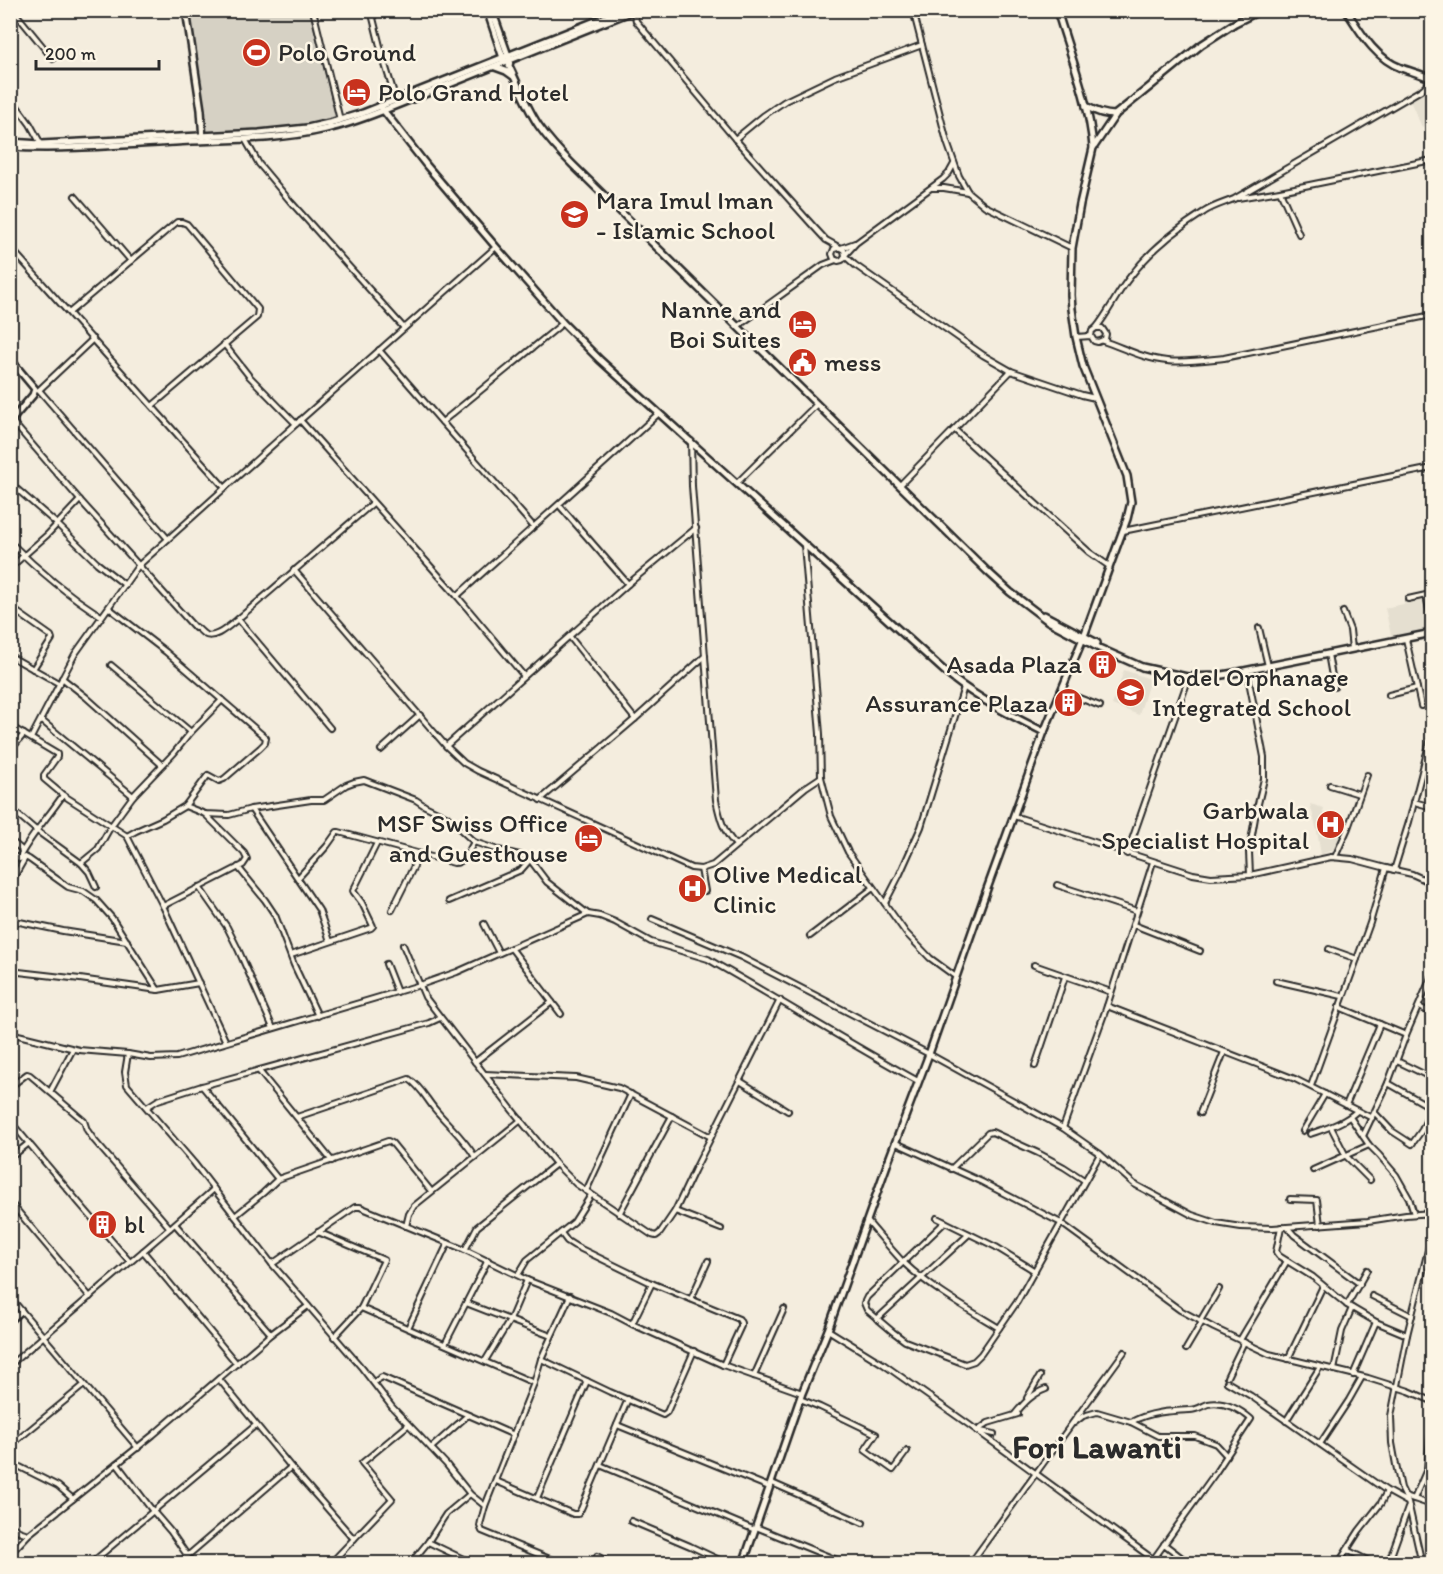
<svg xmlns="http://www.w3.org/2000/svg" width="1443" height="1574" font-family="Itim,sans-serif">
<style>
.built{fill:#e5dfd0}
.park{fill:#d6d1c4;stroke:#807e78;stroke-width:1.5}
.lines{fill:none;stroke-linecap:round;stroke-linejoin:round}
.street-casing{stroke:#2b2b2b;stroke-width:8}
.secondary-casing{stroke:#2b2b2b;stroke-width:10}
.street{stroke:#fcf5e5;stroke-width:4}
.secondary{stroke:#fcf5e5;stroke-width:5}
.labels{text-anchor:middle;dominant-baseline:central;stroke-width:5;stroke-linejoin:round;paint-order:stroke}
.poi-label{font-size:26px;fill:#2b2b2b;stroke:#fcf5e5;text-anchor:start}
.district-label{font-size:32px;font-weight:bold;fill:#2b2b2b;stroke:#fcf5e5}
</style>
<rect width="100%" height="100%" fill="#f4edde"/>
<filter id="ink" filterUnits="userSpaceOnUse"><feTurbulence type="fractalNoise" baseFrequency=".0167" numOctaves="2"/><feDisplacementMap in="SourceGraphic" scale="12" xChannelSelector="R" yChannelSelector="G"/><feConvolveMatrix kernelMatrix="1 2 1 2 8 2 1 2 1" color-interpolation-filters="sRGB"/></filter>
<g filter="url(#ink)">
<g class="built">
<path d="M1432 90V123L1422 127 1410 101 1426 91Z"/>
<path d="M1422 600 1429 631 1392 639 1385 608Z"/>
<path d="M1124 670 1150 679 1139 715 1112 705Z"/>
<path d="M1310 804 1324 808 1323 813 1325 815 1345 819 1336 848 1321 855 1317 831Z"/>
</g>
<path class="park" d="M187 11H310L337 120 262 133 206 132Z"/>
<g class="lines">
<defs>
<g id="street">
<path d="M13 10 53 59"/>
<path d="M313 10 340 120"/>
<path d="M371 10 383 58 396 100"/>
<path d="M913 10 947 142 959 176 968 192 985 206 1072 248"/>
<path d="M634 11 636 21 735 139 814 227 826 240 844 250 845 256 842 260 838 261 834 259 832 254 834 249 838 248"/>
<path d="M10 97 30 124 41 144"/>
<path d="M245 139 259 164 290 201 404 328"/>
<path d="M735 139 763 116 785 101 835 77 922 45"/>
<path d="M932 188H944L968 192"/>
<path d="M1280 191 1299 234"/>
<path d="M75 196 131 261"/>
<path d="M1238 198 1280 191 1432 160"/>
<path d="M10 247 225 488"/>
<path d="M841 248 855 243"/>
<path d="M846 254 856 243 943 179 949 173 954 164"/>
<path d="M845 256 855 265 983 355 1011 371 1082 395 1095 398"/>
<path d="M70 312 177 222H182L187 224 258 309 257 317 152 406"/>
<path d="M738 326 823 265 836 260"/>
<path d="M1096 328C1109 312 1117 293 1130 277 1149 252 1177 229 1204 212 1213 206 1224 203 1234 199L1421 90 1432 81"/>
<path d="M1076 337 1091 336 1094 341 1098 342 1105 339 1106 334 1102 328H1096L1092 331 1091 336"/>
<path d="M1103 341C1124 348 1144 359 1167 361 1186 363 1205 360 1224 358L1432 315"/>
<path d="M224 344 249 376 296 424"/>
<path d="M379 350 533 526"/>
<path d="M39 390 168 539"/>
<path d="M39 390 93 339"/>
<path d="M11 420 80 500 195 628 196 627C199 629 201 632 204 634 214 641 230 625 238 619L373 503"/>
<path d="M300 420 457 596 524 676"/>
<path d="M442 422 563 323"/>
<path d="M955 430 1089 552 1109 566"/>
<path d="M691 441 692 486 716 800C720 818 723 832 736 845"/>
<path d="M10 483 57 524 97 563 125 585"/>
<path d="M737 483 817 404"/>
<path d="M900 485 1011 371"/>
<path d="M559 505 628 584"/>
<path d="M1123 531 1432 468"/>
<path d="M10 542C38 570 68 595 101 616"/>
<path d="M804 545 820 734 821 777 831 816 848 852 906 933 930 958 956 977"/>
<path d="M10 568 47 535 80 500"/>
<path d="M294 570 446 746 464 763 478 771 691 868 701 869 713 865 806 787 821 777"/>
<path d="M457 596C524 535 592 475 659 413"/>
<path d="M1408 599 1426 595 1432 625"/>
<path d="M10 607 51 636 52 639 33 669"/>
<path d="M109 608 166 652 266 738 265 743 260 748 224 779 219 781 208 775 185 806"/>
<path d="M1343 612 1350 630 1352 649"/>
<path d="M238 619 330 728"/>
<path d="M1259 628 1268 666"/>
<path d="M570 637 635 719"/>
<path d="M1406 639 1421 706"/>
<path d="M1328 654 1334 687"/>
<path d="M10 656 60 684"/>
<path d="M111 665 191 732"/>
<path d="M1247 671 1264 757V779L1256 812 1249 852 1250 875"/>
<path d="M62 678 86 697 162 765"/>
<path d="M1061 691 1100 706"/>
<path d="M1389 695 1417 688"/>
<path d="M41 720 133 796"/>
<path d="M10 726 57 754V757L44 775V779L63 795 127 836 163 906 226 1042"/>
<path d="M31 738 75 654 138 566 296 424 496 247"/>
<path d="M446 746 628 584 696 528"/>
<path d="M381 750 420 715"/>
<path d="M10 751 24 734"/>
<path d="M1426 756 1432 758"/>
<path d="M1330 785 1359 794"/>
<path d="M540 800 635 719 705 656"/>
<path d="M1414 802 1432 807"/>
<path d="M10 808 37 831 81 863"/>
<path d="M251 809 319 910 330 941"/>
<path d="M1014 816 1193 874 1211 877 1250 875 1331 857 1352 859 1386 868 1370 923 1311 1086"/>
<path d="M127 836 136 831 163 819 185 806 205 814 229 815 251 809 311 800H324L346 785 354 782 364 780 416 800 425 806 446 816 474 842 498 850 528 857 547 882 588 914 600 916 615 922 651 942 708 959 718 965C785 1003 850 1044 918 1081"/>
<path d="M10 840 21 849 22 852"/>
<path d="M10 854 19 859 25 857 29 859 68 887 83 891 96 900 112 918 158 990 199 983"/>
<path d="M1127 854 1189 677"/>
<path d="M1335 857 1348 828 1367 775"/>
<path d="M19 858C31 835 49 816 63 795"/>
<path d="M238 867 265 900 275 915 294 965 318 1016"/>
<path d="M1386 868 1412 874 1432 883"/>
<path d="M701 869 705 891"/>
<path d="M1394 870 1409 822 1432 733"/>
<path d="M298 878 327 846 337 832H339L454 863C465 863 469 850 474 842"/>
<path d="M10 884 25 858"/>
<path d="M1057 885 1137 911"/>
<path d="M96 887 89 872 81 863 98 849 111 826 133 796 174 753 191 732 222 700"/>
<path d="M199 887 227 927 238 949 273 1028"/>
<path d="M449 901 521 870 528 862V857"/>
<path d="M885 903 899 876 921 827 964 687"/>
<path d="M163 906 243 865 247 859 244 853 205 814"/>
<path d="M392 910 420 854"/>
<path d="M652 919 741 957 929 1054 1063 1128 1100 1154 1134 1184 1192 1215 1216 1223 1241 1227 1273 1228 1368 1221 1406 1215 1432 1213"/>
<path d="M10 920 63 931 127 941"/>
<path d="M484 924 499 953"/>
<path d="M1134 925 1200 951"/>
<path d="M810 936 873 888"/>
<path d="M403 945 425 997 513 1111 556 1164 576 1184 652 1235 656 1236 660 1233 675 1211 694 1171 780 1000"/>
<path d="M511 948 561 1014"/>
<path d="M1329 949 1357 959"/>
<path d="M291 955 371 928 373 926 362 903 353 891 377 843"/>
<path d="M386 964 397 992"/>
<path d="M1034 965 1111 992"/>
<path d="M10 971 80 979 158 990"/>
<path d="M1276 981 1342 996"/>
<path d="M1107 1006 1295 1079 1372 1118"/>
<path d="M1339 1007 1406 1035"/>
<path d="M1419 1007 1432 1013"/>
<path d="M10 1033 79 1050 128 1054 151 1058 177 1057 420 985 457 972 588 914"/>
<path d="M128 1054 125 1072 127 1085 194 1163 272 1264 362 1368 392 1407 446 1464 470 1494 485 1506"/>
<path d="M1397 1061 1432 1078"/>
<path d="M475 1062 552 1002"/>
<path d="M1035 1066 1065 977"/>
<path d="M259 1071 332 1161"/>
<path d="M485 1074 576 1078 619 1088 711 1137"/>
<path d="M740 1081 788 1111"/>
<path d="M1388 1083 1432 1108"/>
<path d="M202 1086 278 1179"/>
<path d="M10 1087 27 1074 30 1075 84 1121 87 1130 94 1140 170 1228"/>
<path d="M50 1092 73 1049"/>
<path d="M1346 1105 1380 1024"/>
<path d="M147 1107 158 1100 202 1086 429 1023 440 1018"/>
<path d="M1200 1113 1224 1052"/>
<path d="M1375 1113 1392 1131 1412 1144 1422 1130 1432 1108"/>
<path d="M297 1117 409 1079C420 1086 426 1098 434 1108 448 1125 464 1138 475 1157"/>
<path d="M1350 1117 1369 1145 1379 1155 1396 1175 1409 1198 1414 1214"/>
<path d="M10 1121 80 1204 130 1262"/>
<path d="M1331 1127 1346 1156 1370 1180"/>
<path d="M1063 1128 1107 1006 1153 862"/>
<path d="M1303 1131 1325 1094"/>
<path d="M1310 1134C1327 1128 1344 1123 1357 1111"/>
<path d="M1363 1136 1388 1083 1406 1035 1432 975"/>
<path d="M896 1143 982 1182 1061 1223 1180 1310 1214 1328 1269 1354 1368 1378 1409 1391 1432 1401"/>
<path d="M10 1158 29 1143"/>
<path d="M951 1169 988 1133 992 1132 1038 1153 1064 1167 1084 1180"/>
<path d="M1313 1170 1369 1145"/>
<path d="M586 1191 631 1094"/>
<path d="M1290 1199 1317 1200 1320 1225"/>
<path d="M10 1202 90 1297"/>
<path d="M675 1211 721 1229"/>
<path d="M619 1214 672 1116"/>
<path d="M235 1216 263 1193 278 1179 388 1141 392 1143 431 1191"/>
<path d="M937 1218 996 1247 1035 1271"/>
<path d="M868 1222C879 1235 890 1248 902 1261 930 1288 966 1308 999 1328"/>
<path d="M945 1222 867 1297 864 1303 867 1310 893 1332 905 1341 965 1364 974 1361 981 1354 1017 1302 1100 1154"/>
<path d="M175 1224 271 1334"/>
<path d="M406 1226 409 1214 414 1206 521 1120"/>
<path d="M1281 1227 1276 1252 1279 1256 1313 1277 1347 1305 1376 1322 1407 1335"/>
<path d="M1288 1228 1294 1235 1360 1284"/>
<path d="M318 1232 384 1260 361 1308 334 1337"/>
<path d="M561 1233 567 1241 575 1246 649 1282 739 1319 741 1323V1326L723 1365"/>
<path d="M465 1250 477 1227 556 1164"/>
<path d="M143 1251 237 1364"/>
<path d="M272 1264 355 1207H360L465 1250 527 1280 611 1313 632 1324 723 1365 802 1393"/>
<path d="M518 1275 527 1260 574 1222 591 1195"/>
<path d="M1372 1296 1412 1316"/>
<path d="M10 1297 138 1448"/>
<path d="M691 1299 708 1261"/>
<path d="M466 1303 551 1336"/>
<path d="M1347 1305 1367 1270"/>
<path d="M361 1308 534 1383"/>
<path d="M877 1319 969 1234"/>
<path d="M10 1321 22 1311"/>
<path d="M1200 1321 1219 1289"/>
<path d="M632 1324 652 1283"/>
<path d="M408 1328 448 1243"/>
<path d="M828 1330 883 1364 968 1424 1153 1559"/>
<path d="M1240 1340 1287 1261"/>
<path d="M445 1344 488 1260"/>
<path d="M1186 1349 1202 1322"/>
<path d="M541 1359 610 1392 663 1415 667 1412 694 1351"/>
<path d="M1288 1359 1323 1286"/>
<path d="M485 1361 510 1320 527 1280"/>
<path d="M10 1365 170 1228 214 1189"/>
<path d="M1334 1370 1342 1331 1352 1308"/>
<path d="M1353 1375 1376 1322"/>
<path d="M754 1376 784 1309"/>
<path d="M1227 1377 1244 1342"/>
<path d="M219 1379 291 1467 354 1539"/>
<path d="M374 1382 382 1377 514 1435"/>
<path d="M1227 1382 1251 1396 1387 1491 1407 1502"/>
<path d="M1027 1398 1040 1376"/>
<path d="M800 1399 820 1407 876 1434 865 1450 893 1470 907 1451"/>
<path d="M1015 1414C1024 1403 1032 1394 1046 1389"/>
<path d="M1286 1421 1320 1367"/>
<path d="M1131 1422C1150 1412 1169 1411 1190 1410 1197 1410 1202 1406 1208 1404 1224 1401 1239 1409 1251 1419L1216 1472 1150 1564"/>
<path d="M1074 1423 1083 1416 1097 1412 1131 1422 1158 1436H1195L1216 1444 1227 1456"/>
<path d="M617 1425 769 1487"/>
<path d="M977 1431 988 1423 1018 1414"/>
<path d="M981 1431 994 1434"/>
<path d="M1320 1444 1349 1400 1362 1377"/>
<path d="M10 1446 84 1385"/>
<path d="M431 1448 468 1415"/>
<path d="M10 1462 58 1486 73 1499"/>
<path d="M117 1464 152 1510 171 1532 187 1555"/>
<path d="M600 1465 755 1530"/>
<path d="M496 1481 573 1514H578L581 1509 628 1399"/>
<path d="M772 1483 863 1523"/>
<path d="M1405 1496 1432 1505"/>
<path d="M537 1498 587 1381"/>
<path d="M1414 1499 1427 1469 1430 1438 1432 1430"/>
<path d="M631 1521 690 1546 728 1564"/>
<path d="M10 1525 19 1531 28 1534"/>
<path d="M756 1527 837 1560"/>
<path d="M428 1542 474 1564"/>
<path d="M1164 1544 1190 1564"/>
<path d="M1347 1550 1375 1564"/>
<path d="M10 1556 12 1552 29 1534 153 1435 271 1334 308 1306"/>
<path d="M597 1556 613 1564"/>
<path d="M90 1564 256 1425"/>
<path d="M178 1564 291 1467"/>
<path d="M330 1564 392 1499 362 1463 408 1425"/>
<path d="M410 1564 428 1542 446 1514 470 1494"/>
<path d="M562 1564 482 1531 480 1526 481 1521 485 1506 534 1383 541 1359 570 1296"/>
<path d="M970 1564 1124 1352"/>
<path d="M1338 1564 1359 1531 1381 1503 1387 1491"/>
<path d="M1388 1564 1408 1508"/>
<path d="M1422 1564 1408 1502 1401 1488 1396 1465 1392 1443 1391 1416 1407 1335 1432 1234"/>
</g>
<g id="secondary">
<path d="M186 10 201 110 203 140"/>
<path d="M487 10 504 61"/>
<path d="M492 10 510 61 509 66C519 86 526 107 539 126 549 140 561 153 573 165L987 571 1010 592 1048 621 1099 648 1142 667 1187 677 1216 676 1234 673 1432 633"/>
<path d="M1057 10C1070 55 1089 100 1093 147"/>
<path d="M1346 10C1361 33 1375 58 1401 68 1412 72 1422 74 1432 79"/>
<path d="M495 67 506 71 513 76"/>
<path d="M380 106 427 166 496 247 563 323 600 360 951 677C980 700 1012 716 1044 732"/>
<path d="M1086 106C1096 112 1104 115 1115 115"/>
<path d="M10 142 41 144 259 133 307 128 333 122 363 113 623 10"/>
<path d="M10 147C65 150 121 145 175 142 226 139 276 141 326 129 345 125 364 118 382 111L635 10"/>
<path d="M10 359 35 389 33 395 10 422"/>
<path d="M1044 615 1097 643"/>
<path d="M743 1564 802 1393 828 1330 888 1162 929 1054 987 889 1044 732 1084 636 1127 519 1131 502 1127 476 1083 366 1076 337 1072 309 1071 295 1072 248 1080 204 1093 148 1116 114 1136 98 1201 45 1235 23 1261 10"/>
</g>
</defs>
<use href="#street" class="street-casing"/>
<use href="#secondary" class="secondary-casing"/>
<use href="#street" class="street"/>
<use href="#secondary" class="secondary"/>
</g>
</g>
<defs>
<symbol id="stadium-disc" viewBox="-11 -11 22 22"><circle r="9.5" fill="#c8321e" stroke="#fcf5e5"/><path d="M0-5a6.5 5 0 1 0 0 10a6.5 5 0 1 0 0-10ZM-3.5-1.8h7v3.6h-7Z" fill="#fff"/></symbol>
<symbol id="hotel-disc" viewBox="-11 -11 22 22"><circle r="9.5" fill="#c8321e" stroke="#fcf5e5"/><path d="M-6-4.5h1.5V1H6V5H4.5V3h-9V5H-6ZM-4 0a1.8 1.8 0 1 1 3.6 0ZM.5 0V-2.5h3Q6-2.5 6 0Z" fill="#fff"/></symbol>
<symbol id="school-disc" viewBox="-11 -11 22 22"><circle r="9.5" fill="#c8321e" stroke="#fcf5e5"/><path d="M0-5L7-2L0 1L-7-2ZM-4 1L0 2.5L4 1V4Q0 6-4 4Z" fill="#fff"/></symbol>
<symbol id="civic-disc" viewBox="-11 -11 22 22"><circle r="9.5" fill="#c8321e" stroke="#fcf5e5"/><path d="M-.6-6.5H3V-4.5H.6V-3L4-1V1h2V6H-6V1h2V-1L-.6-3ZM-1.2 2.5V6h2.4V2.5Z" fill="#fff"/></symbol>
<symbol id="building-disc" viewBox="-11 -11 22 22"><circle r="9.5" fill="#c8321e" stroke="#fcf5e5"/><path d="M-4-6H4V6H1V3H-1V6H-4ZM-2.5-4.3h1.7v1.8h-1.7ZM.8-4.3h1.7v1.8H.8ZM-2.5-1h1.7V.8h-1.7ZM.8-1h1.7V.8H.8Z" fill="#fff"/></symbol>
<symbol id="hospital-disc" viewBox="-11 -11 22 22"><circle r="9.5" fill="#c8321e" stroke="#fcf5e5"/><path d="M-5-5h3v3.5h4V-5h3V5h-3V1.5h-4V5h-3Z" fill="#fff"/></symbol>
</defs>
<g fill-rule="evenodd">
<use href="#stadium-disc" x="240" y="36" width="33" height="33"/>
<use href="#hotel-disc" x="340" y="76" width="33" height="33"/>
<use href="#school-disc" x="558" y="198" width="33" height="33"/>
<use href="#hotel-disc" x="786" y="308" width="33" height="33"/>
<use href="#civic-disc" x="786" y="346" width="33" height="33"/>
<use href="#building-disc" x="1086" y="648" width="33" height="33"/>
<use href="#school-disc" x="1114" y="676" width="33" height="33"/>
<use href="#building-disc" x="1052" y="686" width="33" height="33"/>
<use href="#hospital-disc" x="1314" y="808" width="33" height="33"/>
<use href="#hotel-disc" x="572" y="822" width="33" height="33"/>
<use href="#hospital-disc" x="676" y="872" width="33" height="33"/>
<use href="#building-disc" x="86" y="1208" width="33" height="33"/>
</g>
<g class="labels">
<g class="poi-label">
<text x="278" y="52">Polo Ground</text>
<text x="378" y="92">Polo Grand Hotel</text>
<text x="596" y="200">Mara Imul Iman<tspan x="596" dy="30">- Islamic School</tspan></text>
<text x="781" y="309" text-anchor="end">Nanne and<tspan x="781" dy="30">Boi Suites</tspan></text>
<text x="824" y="362">mess</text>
<text x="1082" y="664" text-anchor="end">Asada Plaza</text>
<text x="1152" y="677">Model Orphanage<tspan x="1152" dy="30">Integrated School</tspan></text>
<text x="1048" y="703" text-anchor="end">Assurance Plaza</text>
<text x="1309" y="810" text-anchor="end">Garbwala<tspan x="1309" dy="30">Specialist Hospital</tspan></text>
<text x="568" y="823" text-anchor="end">MSF Swiss Office<tspan x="568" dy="30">and Guesthouse</tspan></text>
<text x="713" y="874">Olive Medical<tspan x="713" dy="30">Clinic</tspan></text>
<text x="124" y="1224">bl</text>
</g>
<g class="district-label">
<text x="1097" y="1447">Fori Lawanti</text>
</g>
</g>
<rect width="1443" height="1574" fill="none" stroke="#fcf5e5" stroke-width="36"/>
<rect x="18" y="18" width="1407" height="1538" fill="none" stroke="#2b2b2b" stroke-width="2" filter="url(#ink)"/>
<path d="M36 60v9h123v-9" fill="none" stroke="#2b2b2b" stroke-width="3"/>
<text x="45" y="60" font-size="18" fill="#2b2b2b" stroke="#fcf5e5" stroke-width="4.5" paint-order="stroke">200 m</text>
</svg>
